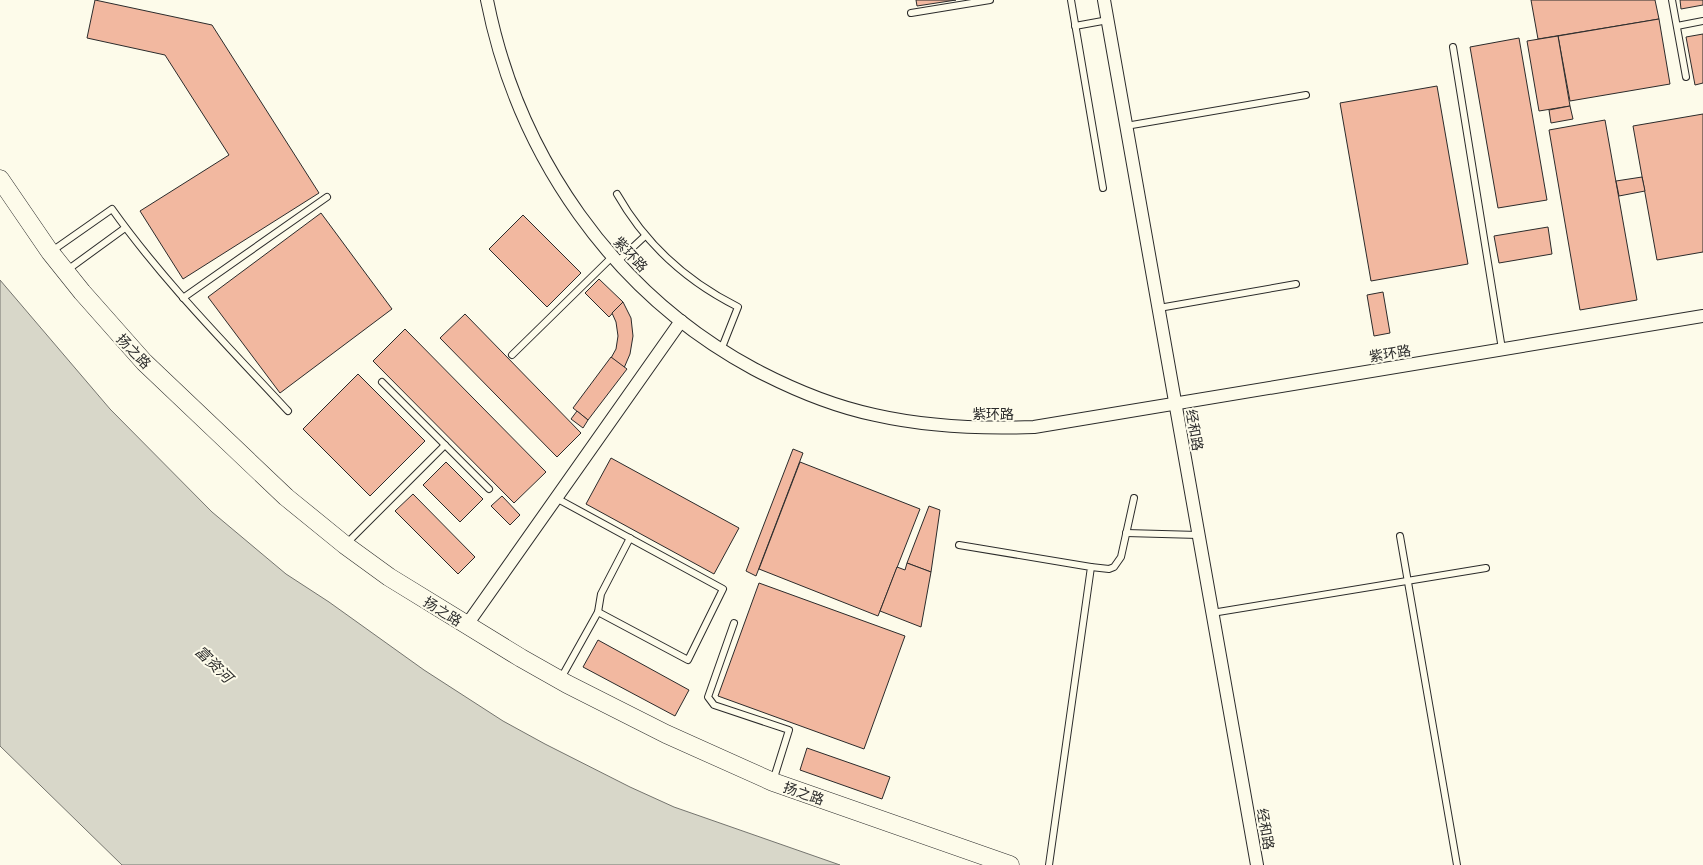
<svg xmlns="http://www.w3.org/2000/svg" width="1703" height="865" font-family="Manrope,'Noto Sans SC',sans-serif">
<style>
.water{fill:#d8d7c9;stroke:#74746e}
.building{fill:#f2b8a0;stroke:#2b2b2b}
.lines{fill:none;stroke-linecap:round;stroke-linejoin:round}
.lane-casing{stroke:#2b2b2b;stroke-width:8}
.street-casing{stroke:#2b2b2b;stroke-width:14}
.secondary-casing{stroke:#2b2b2b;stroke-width:19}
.lane{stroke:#fdfbea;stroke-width:6}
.street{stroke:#fdfbea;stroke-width:12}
.secondary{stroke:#fdfbea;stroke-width:18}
.labels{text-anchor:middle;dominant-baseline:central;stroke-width:4;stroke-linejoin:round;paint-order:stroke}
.street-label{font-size:14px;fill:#2b2b2b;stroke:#fdfbea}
.water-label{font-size:15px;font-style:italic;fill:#2b2b2b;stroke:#fdfbea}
</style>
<rect width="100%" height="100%" fill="#fdfbea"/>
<path class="water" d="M0 280 110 409 212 512 286 574 329 602 424 670 503 721 545 744 630 787 674 807 840 865H122L0 746Z"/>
<g class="building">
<path d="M95 0 212 25 319 193 183 279 140 211 229 155 165 55 87 38Z"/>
<path d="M916 0H956L917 6Z"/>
<path d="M1531 0H1655L1659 19 1538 39Z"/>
<path d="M1680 0H1703V5L1681 9Z"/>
<path d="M1659 19 1670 84 1570 101 1558 36Z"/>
<path d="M1703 34V83L1695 85 1686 37Z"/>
<path d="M1558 36 1570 106 1539 111 1527 41Z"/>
<path d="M1519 38 1547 200 1498 208 1470 47Z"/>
<path d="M1437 86 1468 264 1371 281 1340 103Z"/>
<path d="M1570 106 1573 119 1551 123 1549 110Z"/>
<path d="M1703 114V252L1657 260 1633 126Z"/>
<path d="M1605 120 1637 300 1580 310 1549 130Z"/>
<path d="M1642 177 1645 191 1619 196 1616 181Z"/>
<path d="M321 213 392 309 280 393 208 297Z"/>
<path d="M523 215 581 273 547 307 489 249Z"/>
<path d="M1548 227 1552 254 1499 263 1494 236Z"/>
<path d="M599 279 623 302 609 317 585 293Z"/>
<path d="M1383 292 1390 333 1374 336 1367 295Z"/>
<path d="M623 302 631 318 633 336 630 354 624 368 611 358 616 349 618 336 616 322 612 313Z"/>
<path d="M465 314 581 433 557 457 440 338Z"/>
<path d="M405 329 546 472 514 503 373 361Z"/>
<path d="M611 357 627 369 588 420 573 408Z"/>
<path d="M358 374 425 441 370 496 303 429Z"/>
<path d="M577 411 588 420 583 428 571 419Z"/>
<path d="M793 449 803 453 756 576 746 571Z"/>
<path d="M611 458 739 528 714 574 586 504Z"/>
<path d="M446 462 483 499 460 522 423 485Z"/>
<path d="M800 462 920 509 878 616 759 569Z"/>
<path d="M413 494 475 557 458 574 395 511Z"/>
<path d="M502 496 520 515 510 525 491 506Z"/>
<path d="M929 506 940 510 931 572 907 563Z"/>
<path d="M907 563 931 572 921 627 880 611 897 567 905 570Z"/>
<path d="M759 583 905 636 864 749 718 696Z"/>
<path d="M598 640 689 690 675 716 583 667Z"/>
<path d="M807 748 890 777 882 799 800 770Z"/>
</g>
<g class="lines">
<defs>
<g id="lane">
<path d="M1071 0 1103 188"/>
<path d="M1672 0 1686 77"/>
<path d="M911 13 990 0"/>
<path d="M1075 26 1108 20"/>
<path d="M1677 26 1703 21"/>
<path d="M1453 47 1502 349"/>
<path d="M1126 126 1306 95"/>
<path d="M617 194C646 245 686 281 738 307L721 350"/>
<path d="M52 251 112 209C164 282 227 345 288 411"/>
<path d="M617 262 645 236"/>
<path d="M66 271 125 228"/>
<path d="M183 298 327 197"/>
<path d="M1159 308 1296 284"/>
<path d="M512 355 612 257"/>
<path d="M382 382 489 489"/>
<path d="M556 498 723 589 688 660 598 612"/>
<path d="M1126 533 1198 535"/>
<path d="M1400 536 1457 865"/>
<path d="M345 545 445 445"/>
<path d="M959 545 1091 567 1049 865"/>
<path d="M1091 567 1109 569 1114 567 1121 557 1134 498"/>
<path d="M1212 613 1486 568"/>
<path d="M734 623 708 697 714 705 789 730 773 781"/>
<path d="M560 680 598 612 601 594 630 538"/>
</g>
<g id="street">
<path d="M487 0C518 156 613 293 754 369 792 389 832 406 875 415 928 427 980 429 1034 427L1703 316"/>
<path d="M1104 0 1257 865"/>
<path d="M466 626 681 321"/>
</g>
<path id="secondary" d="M0 179 50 252 82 292 144 362 286 497 345 545 389 577 521 658 567 684 666 734 773 782 1010 865"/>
</defs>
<use href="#lane" class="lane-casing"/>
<use href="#street" class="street-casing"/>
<use href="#secondary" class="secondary-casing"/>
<use href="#lane" class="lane"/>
<use href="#street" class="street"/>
<use href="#secondary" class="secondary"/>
</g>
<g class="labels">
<g class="street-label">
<text transform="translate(631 254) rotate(47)">紫环路</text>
<text transform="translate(134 351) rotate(46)">扬之路</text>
<text transform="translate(1390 353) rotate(-9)">紫环路</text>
<text x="993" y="413">紫环路</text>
<text transform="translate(1195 430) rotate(80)">经和路</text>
<text transform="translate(443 611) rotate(32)">扬之路</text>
<text transform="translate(804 793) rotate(19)">扬之路</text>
<text transform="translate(1266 829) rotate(80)">经和路</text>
</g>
<g class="water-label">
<text transform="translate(214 664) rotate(44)">富资河</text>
</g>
</g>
</svg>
